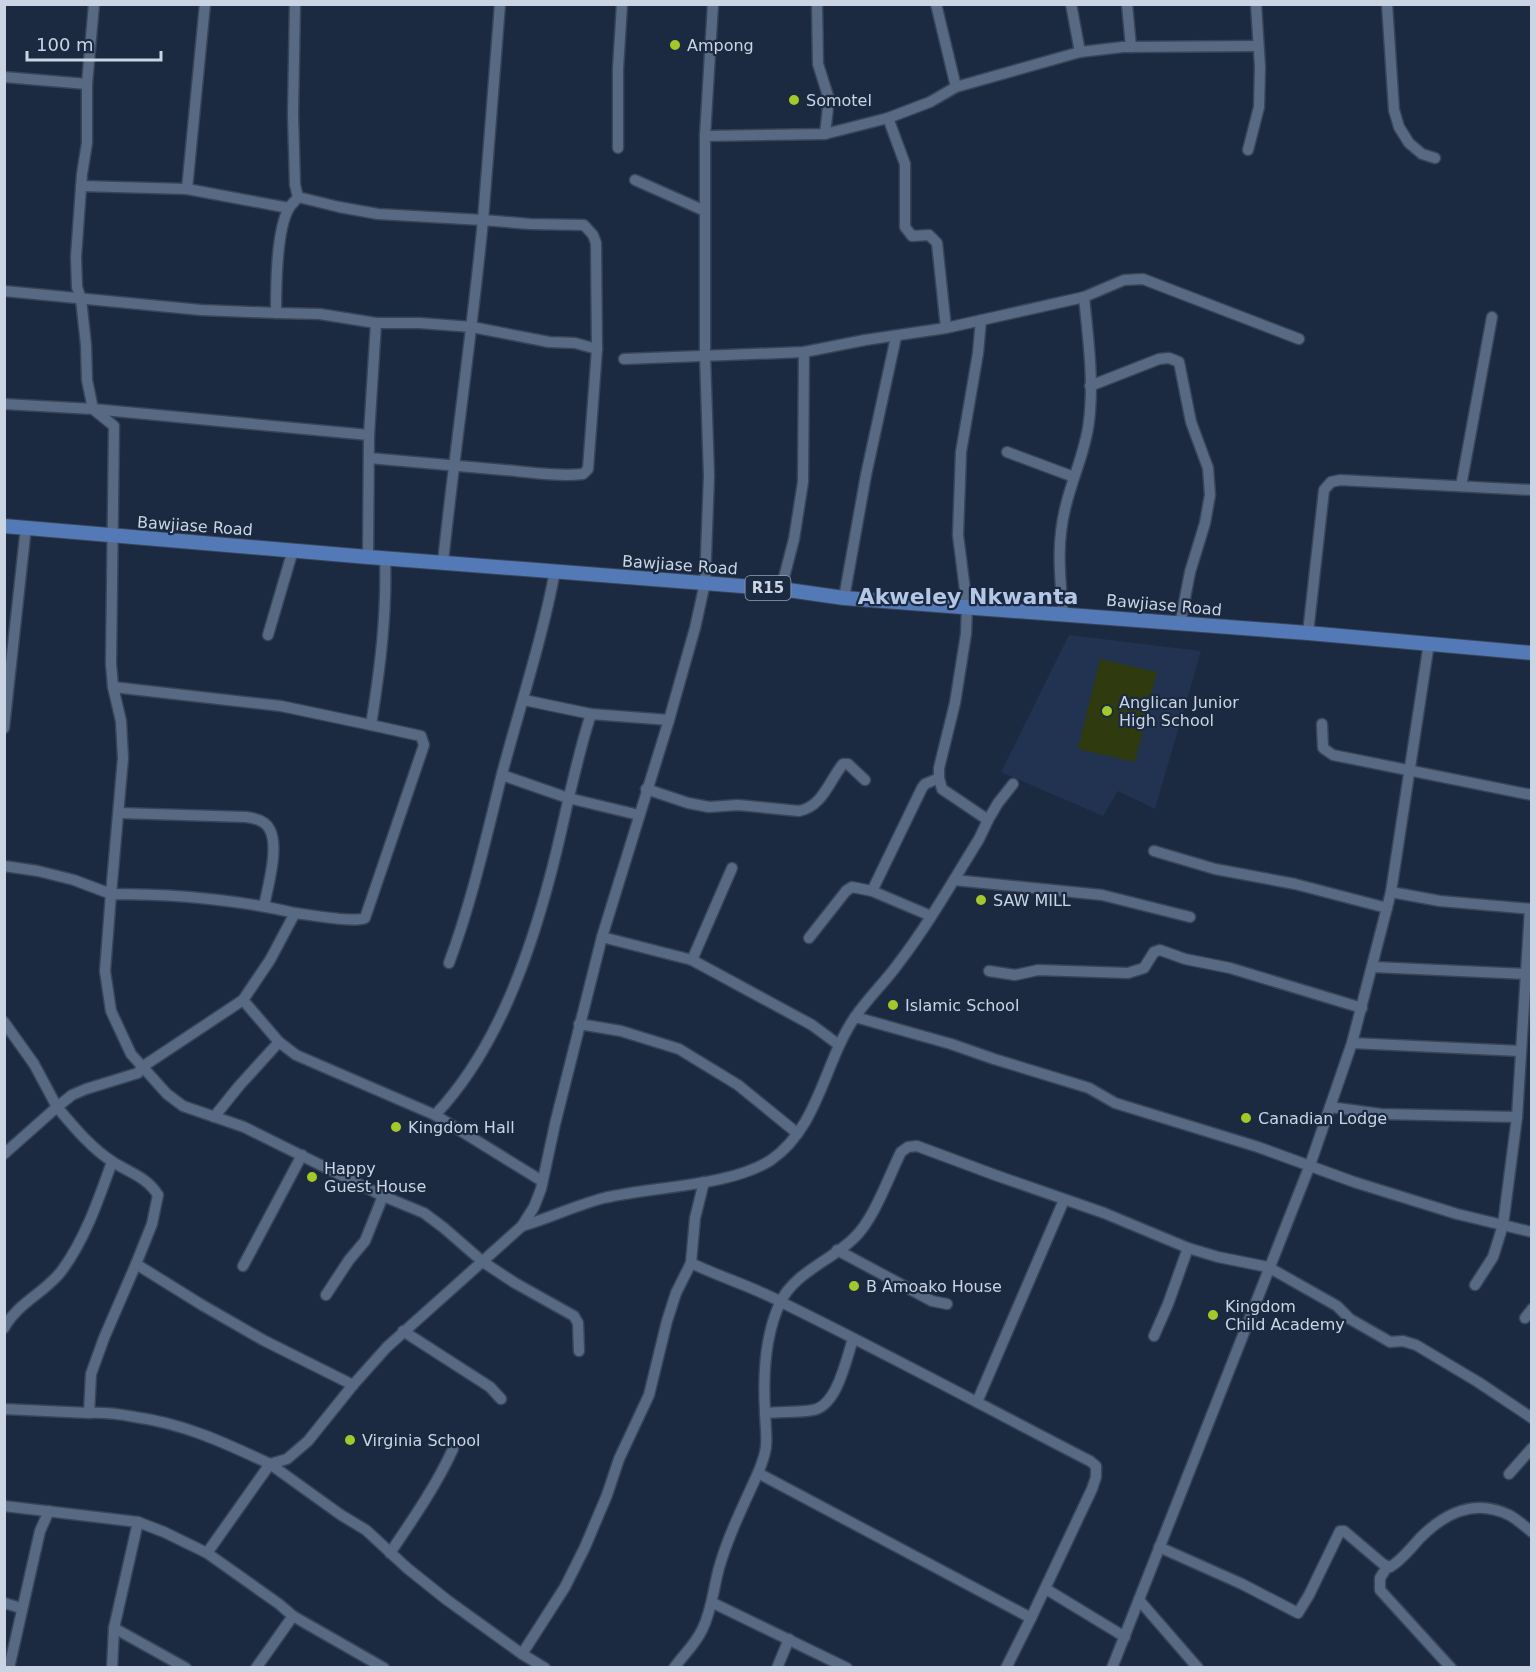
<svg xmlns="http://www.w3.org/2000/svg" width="1536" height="1672" font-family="'DejaVu Sans',sans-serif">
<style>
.built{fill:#213350}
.green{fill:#2f3a0f}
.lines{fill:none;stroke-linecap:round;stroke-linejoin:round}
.minor-casing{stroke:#384458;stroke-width:13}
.major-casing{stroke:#384458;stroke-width:16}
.minor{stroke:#586984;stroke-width:10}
.major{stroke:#5379b6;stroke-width:14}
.poi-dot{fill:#a3c927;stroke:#1b2a41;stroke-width:2}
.labels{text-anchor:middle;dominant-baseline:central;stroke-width:4.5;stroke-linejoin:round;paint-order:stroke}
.shield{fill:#1b2a41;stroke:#96a1b2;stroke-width:1.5}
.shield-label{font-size:15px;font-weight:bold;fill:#cad4e3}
.poi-label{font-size:16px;fill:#cad4e3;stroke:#1b2a41;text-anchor:start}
.street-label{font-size:16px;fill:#cad4e3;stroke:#1b2a41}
.district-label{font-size:22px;font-weight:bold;fill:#b4c7e6;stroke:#1b2a41}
</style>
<rect width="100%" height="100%" fill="#1b2a41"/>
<path class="built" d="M1069 635 1201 651 1155 809 1118 791 1103 816 1001 772Z"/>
<path class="green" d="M1100 659 1157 672 1135 762 1078 749Z"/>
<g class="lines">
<defs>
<g id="minor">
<path d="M295 4 293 114 295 185 298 197 339 207 378 214 483 220 500 4"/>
<path d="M817 4 818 64 829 99 825 134"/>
<path d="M936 4 956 87"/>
<path d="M1071 4 1080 52"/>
<path d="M1127 4 1131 47"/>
<path d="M1387 4 1394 110 1399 127 1409 143 1422 154 1435 158"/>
<path d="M4 77 87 84"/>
<path d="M888 118 905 164V227L912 236 929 235 937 243 946 328"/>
<path d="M705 136 825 134 888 118 930 102 956 87 1080 52 1123 47 1258 46"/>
<path d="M618 148V69L622 4"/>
<path d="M1248 150 1259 107 1260 67 1256 4"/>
<path d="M635 180 705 211"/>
<path d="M81 186 187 189 289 208"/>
<path d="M187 189 205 4"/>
<path d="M298 197C295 202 291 204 289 208 276 230 276 288 276 313L320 314 376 323"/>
<path d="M4 291 201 310 276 313"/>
<path d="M624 359 804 352 865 340 946 328 1084 297 1124 280 1143 279 1299 339"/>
<path d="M1090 386 1159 359 1169 358 1179 362 1191 422 1208 468 1210 495 1205 523 1190 572 1180 624"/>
<path d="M4 404 93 409 369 435"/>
<path d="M1007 452 1074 477"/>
<path d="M369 458C414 462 459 466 504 470 530 472 557 477 583 474L588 469 597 349 596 243 593 235 584 225 530 224 483 220C472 334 455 448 443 562"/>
<path d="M1461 486 1492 317"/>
<path d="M368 557 369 435 376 323H419L472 327 549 342 575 343 597 349"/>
<path d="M385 558C387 614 380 669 371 725L421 736 424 745 365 918C354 923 310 915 295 913L270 960 243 1000 279 1042 296 1055 435 1115"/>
<path d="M781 589 794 539 803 482 804 352"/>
<path d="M844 598 866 475 896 337"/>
<path d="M1063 614C1060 575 1056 543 1066 505 1073 476 1086 450 1089 421 1094 381 1088 337 1084 297"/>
<path d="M1308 633 1324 490 1331 482 1340 480 1532 490"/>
<path d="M268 635 293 550"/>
<path d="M113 687 281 706 371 725"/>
<path d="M524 700 591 714"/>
<path d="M1322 724 1323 748 1333 755 1532 795"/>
<path d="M4 728 26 527"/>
<path d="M502 775 568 798 639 815"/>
<path d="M646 789 688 803 709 807 738 805 799 811C823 806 829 781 843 764H848L865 780"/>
<path d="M119 813 246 817C255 818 266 821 270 830 279 848 268 886 264 906"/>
<path d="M988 820 998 803 1013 784"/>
<path d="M1154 851 1215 869 1295 884 1387 908"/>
<path d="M4 866 38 871 74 880 111 894 123 758 121 721 113 687 111 664 114 426 93 409 87 380 86 345 81 299 77 287 76 257 82 174 87 143V84L94 4"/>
<path d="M954 880 1102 895 1190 917"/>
<path d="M872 891 922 788 925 784 939 778"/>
<path d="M1391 892 1440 901 1532 909"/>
<path d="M295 913C234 899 173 894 111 894L105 971 111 1011 131 1054 167 1094 183 1106 244 1127 383 1196 424 1213 444 1228 483 1262 515 1283 574 1316 578 1323 579 1351"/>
<path d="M602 937 692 960 812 1025 839 1045"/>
<path d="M809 938 846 891 852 887 872 891 931 916"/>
<path d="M692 960 732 868"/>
<path d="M449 963C472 901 486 838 502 774 520 706 542 640 555 571"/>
<path d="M1373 967 1526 974"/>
<path d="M989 971 1015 975 1038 970 1128 973 1144 968 1154 952 1160 950 1185 959 1230 968 1362 1008"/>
<path d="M855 1017 951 1044 994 1059 1089 1088 1115 1103 1258 1147 1354 1182 1457 1214 1532 1232"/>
<path d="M4 1022 34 1064 57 1107 72 1095 86 1089 138 1073 142 1067 243 1000"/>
<path d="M579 1024 621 1031 679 1049 738 1085 797 1133"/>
<path d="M1352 1043 1520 1051"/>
<path d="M1330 1107 1381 1114 1517 1117"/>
<path d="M214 1117 239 1086 279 1042"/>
<path d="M4 1154 57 1107C73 1126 92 1149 113 1162 130 1173 147 1177 158 1195L152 1224 136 1264 202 1305 263 1340 353 1385"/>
<path d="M542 1181 435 1115C496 1051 529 957 551 873 565 820 574 766 591 714L669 720"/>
<path d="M522 1226C550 1218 576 1205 604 1198 653 1186 729 1187 771 1160 819 1127 824 1062 855 1017 868 998 885 982 898 964 928 925 953 881 979 839L988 820 942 789 939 778V768L955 703 966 634 967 606 958 535 961 452 978 353 981 320"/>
<path d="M837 1250 932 1301 947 1304"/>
<path d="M691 1263C722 1278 757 1288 787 1305 889 1355 989 1409 1090 1461L1096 1466V1477L1092 1489 1031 1618 758 1473C770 1444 766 1441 765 1411 763 1376 765 1335 780 1303 794 1272 833 1260 855 1237 874 1219 889 1176 901 1152L908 1147 917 1146 995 1175 1104 1213 1188 1248 1218 1257 1268 1267 1337 1306 1350 1319 1385 1339 1390 1342 1403 1341 1416 1345 1478 1382 1532 1418"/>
<path d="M136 1264 104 1338 91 1374 89 1413C105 1412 119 1414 135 1417 185 1424 225 1443 270 1464L207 1553"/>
<path d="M243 1266 302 1155"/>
<path d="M1475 1285 1493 1257 1503 1225 1517 1117 1530 909"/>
<path d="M326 1295 349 1260 365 1241 383 1196"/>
<path d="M1525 1318 1532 1309"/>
<path d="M4 1328C19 1301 47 1292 63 1269 86 1237 99 1198 112 1162"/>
<path d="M403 1331 490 1387 501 1399"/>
<path d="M1154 1336 1168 1304 1188 1248"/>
<path d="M977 1402 1064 1200"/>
<path d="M4 1409 89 1413"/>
<path d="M765 1413C781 1411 797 1413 813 1410 837 1406 846 1360 853 1339"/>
<path d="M1509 1474 1532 1448"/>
<path d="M4 1506 138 1522 164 1532 207 1553 279 1604 293 1616 384 1668"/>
<path d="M1159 1547 1242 1584 1298 1613 1309 1595 1340 1531H1344L1383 1564 1390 1567C1401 1561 1411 1548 1420 1538 1445 1513 1474 1498 1509 1515 1517 1519 1524 1526 1532 1532"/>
<path d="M390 1553C413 1519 436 1486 453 1449"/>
<path d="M1387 1567 1380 1578V1590L1451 1668"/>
<path d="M1046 1589 1125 1637"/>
<path d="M1139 1600 1198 1668"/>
<path d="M4 1603 21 1608"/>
<path d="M713 1603 847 1668"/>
<path d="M114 1628 186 1668"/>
<path d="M522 1654 565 1587 585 1547 607 1495 619 1459 649 1395 667 1321 676 1293 691 1263 695 1218 704 1182"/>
<path d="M9 1668 40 1531 49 1511"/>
<path d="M112 1668 114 1628 138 1522"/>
<path d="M256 1668 293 1616"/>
<path d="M545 1668 522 1654 447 1600 407 1568 366 1530 341 1515 270 1464 287 1459 308 1441 353 1385 387 1347 522 1226 534 1207 541 1189 555 1124 602 937 669 720 695 628 705 583 709 476 705 355V136L713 4"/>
<path d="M674 1668C684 1654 694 1646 702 1630 712 1610 713 1590 719 1568 728 1536 744 1504 758 1473"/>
<path d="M777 1668 789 1639"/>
<path d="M1006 1668 1031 1618"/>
<path d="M1112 1668 1310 1165 1352 1043 1391 892 1429 643"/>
</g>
<path id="major" d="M4 526 368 557 781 589 844 598 1308 633 1532 653"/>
</defs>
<use href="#minor" class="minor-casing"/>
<use href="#major" class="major-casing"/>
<use href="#minor" class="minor"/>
<use href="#major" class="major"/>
</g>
<g class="poi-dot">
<circle cx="675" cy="45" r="6"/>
<circle cx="794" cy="100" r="6"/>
<circle cx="1107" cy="711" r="6"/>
<circle cx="981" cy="900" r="6"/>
<circle cx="893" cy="1005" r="6"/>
<circle cx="1246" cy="1118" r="6"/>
<circle cx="396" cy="1127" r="6"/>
<circle cx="312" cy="1177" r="6"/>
<circle cx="854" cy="1286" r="6"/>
<circle cx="1213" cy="1315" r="6"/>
<circle cx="350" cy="1440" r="6"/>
</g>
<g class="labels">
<rect class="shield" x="745.5" y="576" width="45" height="24" rx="4.5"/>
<g class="shield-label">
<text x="768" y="588">R15</text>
</g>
<g class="poi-label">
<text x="687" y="45">Ampong</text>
<text x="806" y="100">Somotel</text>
<text x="1119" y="702">Anglican Junior<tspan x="1119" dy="18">High School</tspan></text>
<text x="993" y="900">SAW MILL</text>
<text x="905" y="1005">Islamic School</text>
<text x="1258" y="1118">Canadian Lodge</text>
<text x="408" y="1127">Kingdom Hall</text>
<text x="324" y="1168">Happy<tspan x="324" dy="18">Guest House</tspan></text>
<text x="866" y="1286">B Amoako House</text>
<text x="1225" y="1306">Kingdom<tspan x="1225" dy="18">Child Academy</tspan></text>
<text x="362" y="1440">Virginia School</text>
</g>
<g class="street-label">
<text transform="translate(195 526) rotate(4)">Bawjiase Road</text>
<text transform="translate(680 565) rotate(4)">Bawjiase Road</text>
<text transform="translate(1164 605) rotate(5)">Bawjiase Road</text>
</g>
<g class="district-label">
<text x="968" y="596">Akweley Nkwanta</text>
</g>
</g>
<rect width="1536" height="1672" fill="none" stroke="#cad4e3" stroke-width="12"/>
<path d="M27 51v9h134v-9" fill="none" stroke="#cad4e3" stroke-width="3"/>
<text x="36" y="51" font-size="18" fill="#cad4e3" stroke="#1b2a41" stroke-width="4.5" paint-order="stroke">100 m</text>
</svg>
